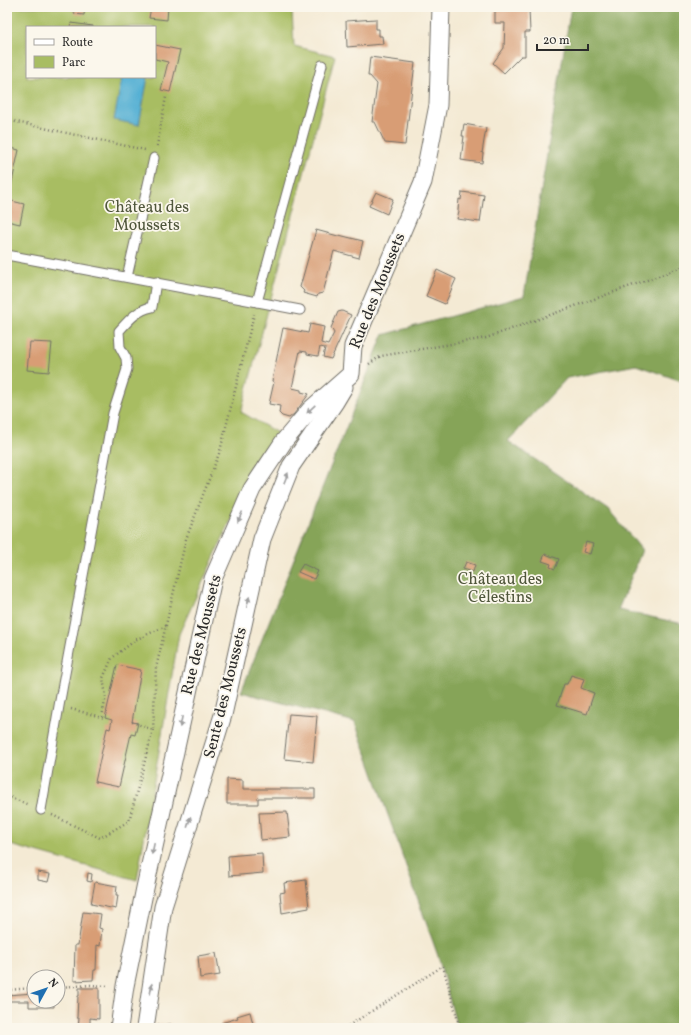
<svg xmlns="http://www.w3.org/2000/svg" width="691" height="1035" font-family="Vollkorn,serif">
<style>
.green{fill:#a8bd62;stroke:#6a7446;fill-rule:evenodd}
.forest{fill:#86a458;stroke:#586842}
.water{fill:#57b1d4;stroke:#416e80}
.building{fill:#d89d75}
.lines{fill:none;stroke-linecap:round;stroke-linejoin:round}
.lane-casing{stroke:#716e66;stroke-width:11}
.street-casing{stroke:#716e66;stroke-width:19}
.path{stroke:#716e66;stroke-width:2.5;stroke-dasharray:1 3;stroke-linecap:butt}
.lane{stroke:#fff;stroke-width:9}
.street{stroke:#fff;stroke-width:17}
.oneway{fill:#a0a0a0}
.labels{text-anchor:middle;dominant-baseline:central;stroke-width:3.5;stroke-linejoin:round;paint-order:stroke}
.park-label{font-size:16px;fill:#50573c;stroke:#fbf7ec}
.street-label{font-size:16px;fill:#2b2b2b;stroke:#fbf7ec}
</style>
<rect width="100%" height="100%" fill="#fbf7ec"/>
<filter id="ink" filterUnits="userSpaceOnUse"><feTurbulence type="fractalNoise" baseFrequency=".025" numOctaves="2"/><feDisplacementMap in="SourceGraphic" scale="8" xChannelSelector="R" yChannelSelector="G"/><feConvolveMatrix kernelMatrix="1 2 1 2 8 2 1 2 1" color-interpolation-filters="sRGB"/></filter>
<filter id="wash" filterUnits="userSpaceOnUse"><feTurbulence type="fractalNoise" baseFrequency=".012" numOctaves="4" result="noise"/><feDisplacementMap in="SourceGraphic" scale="16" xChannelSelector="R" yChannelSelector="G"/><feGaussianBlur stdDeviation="0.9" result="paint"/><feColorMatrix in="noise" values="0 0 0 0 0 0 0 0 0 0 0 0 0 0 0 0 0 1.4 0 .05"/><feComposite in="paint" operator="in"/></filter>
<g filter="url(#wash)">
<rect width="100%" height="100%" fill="#f4ead4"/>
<path class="green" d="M7 7H282L292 11 294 46 335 56 241 412 281 435 236 509 179 634 137 880 7 844ZM27 27H155V77H27Z"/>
<path class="forest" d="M571 7H684V382L636 365 567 378 508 441 608 509 642 550 618 610 684 624V1028H457L438 956 355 722 241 692 383 335 524 296Z"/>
<path class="water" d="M122 77H148L139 125 114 120Z"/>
<g id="blocks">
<g class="building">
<path d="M75 7H85L84 15 74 14Z"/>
<path d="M151 7H168L167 20 149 18Z"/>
<path d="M495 9H529L530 32H525V56H521L504 73 493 63 504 48 505 23H495Z"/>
<path d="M376 19V29H379V36H382L383 44 347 47 346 21Z"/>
<path d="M71 23 93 26V27H70Z"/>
<path d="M155 45 180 50 170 92 161 90 168 62 155 59Z"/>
<path d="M370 57 415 63 405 145 385 143 375 122H372L377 84 370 76H368Z"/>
<path d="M464 124 486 128 482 153H483L482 163 461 160 464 136H462Z"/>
<path d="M7 147 19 150 8 200 24 204 20 224 7 221Z"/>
<path d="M376 192 393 199 387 214 369 206Z"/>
<path d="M462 192 484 195 480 222 457 219 459 211 458 210 459 199 461 200Z"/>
<path d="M316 230 338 236 339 235 363 241 359 258 334 251 323 293 318 294 317 297 303 293 304 291 300 287Z"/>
<path d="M437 270 456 279 445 304 426 296Z"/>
<path d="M342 311 351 315 331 359 323 357 325 348 320 347 318 356 307 354V352L300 351 292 388 301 390V392L309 394 294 414 289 418 282 416 279 413 280 406 269 404 274 382 272 381 283 328 308 333 310 324 324 327 321 343 328 345 334 333 331 328 338 312Z"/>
<path d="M30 342 52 343 49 372 27 370Z"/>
<path d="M586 542 593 544 590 554 583 552Z"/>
<path d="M545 554 559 559 555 569 550 567 551 564 542 561Z"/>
<path d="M466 562 475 565 473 572 463 569Z"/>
<path d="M303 564 318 571 314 579 298 572Z"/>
<path d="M117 665 141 670 132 722 138 723 135 735 131 734 119 787 95 782 107 728 110 729 112 720 105 718Z"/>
<path d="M571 675 584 679 581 688 594 693 587 714 557 705 564 684H567Z"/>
<path d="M289 714 317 716 313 762 284 759Z"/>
<path d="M227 779 243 780V789H315V798H258V804H227Z"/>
<path d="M287 812 290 837 261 840 259 813Z"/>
<path d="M262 853 263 873 229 876 228 856Z"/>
<path d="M38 872 50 874 48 882 38 880Z"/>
<path d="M88 873 92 874 91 882 87 881Z"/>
<path d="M306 880 309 908 282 913 280 893 285 892 284 883Z"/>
<path d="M95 882 117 886 116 895H118L116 909 91 904Z"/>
<path d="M83 912 101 914 99 928 102 929 100 946 97 945 96 970H94L93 980 74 981 75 945H78Z"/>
<path d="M216 953 220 975 200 978 198 956Z"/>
<path d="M79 988H99V1019L90 1018V1028H78L79 1018H77L78 996H79Z"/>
<path d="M34 993V1001H54V1007H29V1001H7V995Z"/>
<path d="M250 1012 254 1028H222L221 1023 238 1018 237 1016Z"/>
<path d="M171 1024V1028H158V1025Z"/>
</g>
</g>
</g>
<g filter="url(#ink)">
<use href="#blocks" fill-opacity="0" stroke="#716e66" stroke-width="1"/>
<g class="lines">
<defs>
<g id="lane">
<path d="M7 255 300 310"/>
<path d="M127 277 154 158"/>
<path d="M257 302 322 65"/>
<path d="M41 810 59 706 113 413 127 369 126 358 120 347 119 331C129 320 137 310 152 307L156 282"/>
</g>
<g id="street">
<path d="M119 1028 125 986 145 888 213 579 252 489 284 441 310 410 351 374 353 346 423 182 438 105 441 7"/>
<path d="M145 1028 163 907 223 715 262 539 291 466 335 402 344 387"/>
</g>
</defs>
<use href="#lane" class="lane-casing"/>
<use href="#street" class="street-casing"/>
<g class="path">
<path d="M7 120 145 150"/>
<path d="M157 146 166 97"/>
<path d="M369 364 381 356 486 338 664 274 684 266"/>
<path d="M71 709 105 718"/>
<path d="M102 717 106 696 103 678 112 658 137 639 166 626"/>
<path d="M132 722 153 730 156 668 186 539 220 451 254 314"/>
<path d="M7 796 29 805"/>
<path d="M52 815 100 838 129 821 153 730"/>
<path d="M58 987 89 985 109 986"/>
<path d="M7 990 34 988"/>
<path d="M345 1028 443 966 460 1028"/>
</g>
<use href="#lane" class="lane"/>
<use href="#street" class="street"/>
</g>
<defs><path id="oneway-solid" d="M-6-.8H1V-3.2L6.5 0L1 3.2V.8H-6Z"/></defs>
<g class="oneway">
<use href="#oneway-solid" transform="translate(311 409) rotate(136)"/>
<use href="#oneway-solid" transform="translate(286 478) rotate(-68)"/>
<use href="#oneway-solid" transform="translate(240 517) rotate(114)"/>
<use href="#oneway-solid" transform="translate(248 602) rotate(-77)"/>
<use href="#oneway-solid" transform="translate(181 722) rotate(102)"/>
<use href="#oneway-solid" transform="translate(189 822) rotate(-73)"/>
<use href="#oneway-solid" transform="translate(153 849) rotate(102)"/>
<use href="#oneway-solid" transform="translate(151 989) rotate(-81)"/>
</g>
</g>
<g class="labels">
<g class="park-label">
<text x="147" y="208">Château des<tspan x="147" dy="18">Moussets</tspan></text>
<text x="500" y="580">Château des<tspan x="500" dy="18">Célestins</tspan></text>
</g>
<g class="street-label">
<text transform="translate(378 291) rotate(-68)">Rue des Moussets</text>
<text transform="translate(202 635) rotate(-76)">Rue des Moussets</text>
<text transform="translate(226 693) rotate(-76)">Sente des Moussets</text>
</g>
</g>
<rect width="691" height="1035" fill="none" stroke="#fbf7ec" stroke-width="24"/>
<rect x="26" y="26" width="130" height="52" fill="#fbf7ec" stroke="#a8a59f"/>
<rect x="34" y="39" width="20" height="6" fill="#ffffff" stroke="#a8a59f"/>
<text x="62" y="46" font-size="12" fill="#2b2b2b">Route</text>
<rect x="34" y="56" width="20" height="12" fill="#a8bd62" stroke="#a8a59f"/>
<text x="62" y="66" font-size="12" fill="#2b2b2b">Parc</text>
<g transform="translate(46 989) rotate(50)"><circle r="19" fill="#fbf7ec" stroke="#a8a59f"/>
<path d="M0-3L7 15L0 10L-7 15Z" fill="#1f6fb2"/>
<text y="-6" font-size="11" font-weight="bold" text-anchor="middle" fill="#2b2b2b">N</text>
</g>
<path d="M537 44v6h51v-6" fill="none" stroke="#2b2b2b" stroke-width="2"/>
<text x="543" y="44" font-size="12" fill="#2b2b2b" stroke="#fbf7ec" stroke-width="3" paint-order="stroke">20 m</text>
</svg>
